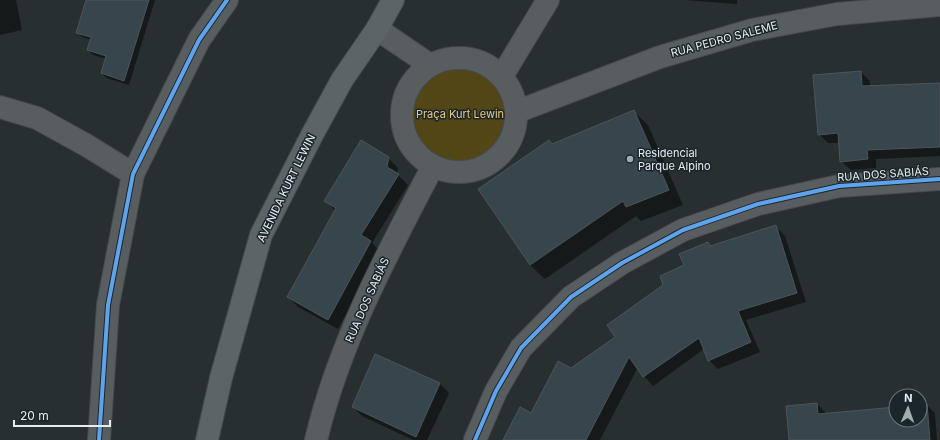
<svg xmlns="http://www.w3.org/2000/svg" width="940" height="440" font-family="Inter,sans-serif">
<style>
.green{fill:#524516}
.shadow{fill:#0007}
.building{fill:#37464c;stroke:#4e5457}
.lines{fill:none;stroke-linecap:round;stroke-linejoin:round}
.minor-casing{stroke:#454a4c;stroke-width:24}
.secondary-casing{stroke:#454a4c;stroke-width:24}
.minor{stroke:#585e60;stroke-width:22}
.secondary{stroke:#5b6467;stroke-width:22}
.cycleway-casing{stroke:#1b262b;stroke-width:6}
.cycleway{stroke:#60a3ed;stroke-width:4}
.poi-dot{fill:#a4abae;stroke:#1b262b;stroke-width:1.5}
.labels{text-anchor:middle;dominant-baseline:central;stroke-width:3;stroke-linejoin:round;paint-order:stroke}
.street-label{font-size:11px;fill:#e7eef2;stroke:#1b262b}
.park-label{font-size:11px;fill:#e7cb7b;stroke:#1b262b}
.poi-label{font-size:11px;fill:#e7eef2;stroke:#1b262b;text-anchor:start}
</style>
<rect width="100%" height="100%" fill="#282f31"/>
<circle class="green" cx="460" cy="114" r="47"/>
<g class="shadow">
<path d="M0 0H16L22 30 0 35Z"/>
<path d="M88 0H155L129 85 106 78 102 73 106 59 93 55 88 50 91 40 82 37 77 32Z"/>
<path d="M684 0H737V4Z"/>
<path d="M861 72 870 81V86L940 84V156L876 159V168L851 170 841 161 840 143H828L819 134Z"/>
<path d="M633 111 648 125 683 205 641 221 636 216 545 279 530 265 479 190 552 145Z"/>
<path d="M388 158 398 168 397 174 408 185 372 243 380 251 338 329 298 307 288 297 336 211 325 200Z"/>
<path d="M776 227 785 236 806 302 746 320 760 352 718 369 709 360 704 349 653 386 644 376 638 367 600 440H515L531 414 571 369 617 337 665 285 708 243 711 247Z"/>
<path d="M376 356 440 384 449 393 427 440H413L362 416 353 407Z"/>
<path d="M817 404 825 412V414L896 408V420H920V406L927 405 935 413 937 440H790Z"/>
</g>
<g class="building">
<path d="M86 0H149L124 81 101 73 106 56 87 50 91 37 76 33Z"/>
<path d="M861 71 862 86 940 83V147L867 150 868 159 840 162 838 133 818 135 813 75Z"/>
<path d="M634 110 669 190 626 207 623 201 530 265 478 189 549 140 552 144Z"/>
<path d="M361 140 389 157 387 167 399 174 361 235 371 241 328 320 287 297 336 208 324 201Z"/>
<path d="M776 225 797 293 738 311 751 342 708 361 699 338 643 377 629 357 586 440H503L520 407 531 413 558 361 571 368 615 337 607 325 663 285 660 276 684 265 679 254 708 242 710 246Z"/>
<path d="M375 354 440 383 416 437 352 407Z"/>
<path d="M817 403 818 414 896 407V420H920V405L927 404 930 440H789L786 406Z"/>
</g>
<g class="lines">
<defs>
<g id="minor">
<path d="M377 29 430 65"/>
<circle cx="459" cy="115" r="57"/>
<path d="M502 76 548 0"/>
<path d="M0 107 37 118 86 145 133 174"/>
<path d="M516 112 660 57 752 30 837 14 940 5"/>
<path d="M99 440 108 305 133 174 199 40 227 0"/>
<path d="M316 440C339 343 387 254 433 166"/>
<path d="M475 440 496 391 521 348 571 297 622 263 683 230 758 204 839 186 940 179"/>
</g>
<path id="secondary" d="M207 440 221 378 261 235 312 135 342 80 377 29 393 0"/>
</defs>
<use href="#minor" class="minor-casing"/>
<use href="#secondary" class="secondary-casing"/>
<use href="#minor" class="minor"/>
<use href="#secondary" class="secondary"/>
<defs>
<g id="cycleway">
<path d="M99 440 108 305 133 174 199 40 227 0"/>
<path d="M475 440 496 391 521 348 571 297 622 263 683 230 758 204 839 186 940 179"/>
</g>
</defs>
<use href="#cycleway" class="cycleway-casing"/>
<use href="#cycleway" class="cycleway"/>
</g>
<circle class="poi-dot" cx="630" cy="159" r="4"/>
<g class="labels">
<g class="street-label">
<text transform="translate(724 39) rotate(-15)">RUA PEDRO SALEME</text>
<text transform="translate(883 174) rotate(-4)">RUA DOS SABIÁS</text>
<text transform="translate(286 188) rotate(-64)">AVENIDA KURT LEWIN</text>
<text transform="translate(367 300) rotate(-66)">RUA DOS SABIÁS</text>
</g>
<g class="park-label">
<text x="460" y="114">Praça Kurt Lewin</text>
</g>
<g class="poi-label">
<text x="638" y="153">Residencial<tspan x="638" dy="13">Parque Alpino</tspan></text>
</g>
</g>
<g transform="translate(908 408) rotate(2)"><circle r="19" fill="#1b262b" stroke="#6d767b"/>
<path d="M0-3L7 15L0 10L-7 15Z" fill="#a4abae"/>
<text y="-6" font-size="11" font-weight="bold" text-anchor="middle" fill="#e7eef2">N</text>
</g>
<path d="M14 420v6h96v-6" fill="none" stroke="#e7eef2" stroke-width="2"/>
<text x="20" y="420" font-size="12" fill="#e7eef2" stroke="#1b262b" stroke-width="3" paint-order="stroke">20 m</text>
</svg>
